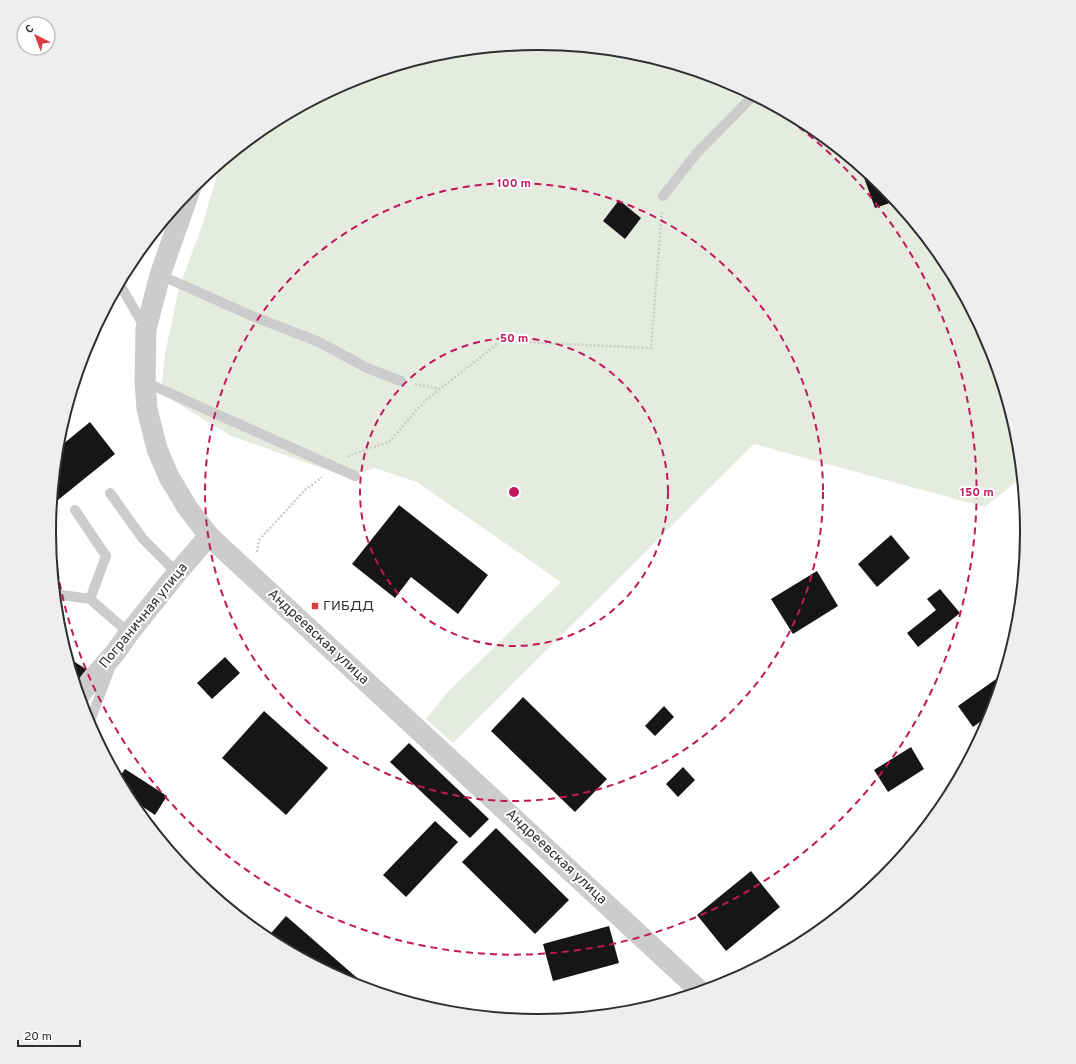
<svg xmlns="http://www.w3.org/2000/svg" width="1076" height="1064" font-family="Overpass,sans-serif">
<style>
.green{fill:#e5ebde}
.building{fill:#161616}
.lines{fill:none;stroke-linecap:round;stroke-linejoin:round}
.path{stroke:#ccc;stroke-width:2.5;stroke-dasharray:2 2;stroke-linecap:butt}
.lane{stroke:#ccc;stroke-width:10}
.street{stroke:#ccc;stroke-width:21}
.ring{fill:none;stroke:#c2185b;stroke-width:2;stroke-dasharray:7 5}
.poi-dot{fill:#da3e42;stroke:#fff;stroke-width:1.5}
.labels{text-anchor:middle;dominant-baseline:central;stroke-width:4;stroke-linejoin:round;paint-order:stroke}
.poi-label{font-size:14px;fill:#2f2f2f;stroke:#fff;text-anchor:start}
.street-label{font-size:14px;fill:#2f2f2f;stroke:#fff}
.rim{fill:none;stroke:#2f2f2f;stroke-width:2}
.centre{fill:#c2185b;stroke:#fff;stroke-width:2}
.ring-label{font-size:12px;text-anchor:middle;font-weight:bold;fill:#c2185b;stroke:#fff;stroke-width:4;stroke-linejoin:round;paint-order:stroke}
</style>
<rect width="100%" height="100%" fill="#fff"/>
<path class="green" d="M538 43 634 52 725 80 810 126 884 186 945 261 990 345 1018 437 1022 477 985 507 754 444 453 743 426 719 447 693 561 582 417 482 375 468 346 477 229 435 161 393 165 354 179 288 202 226 221 162 267 125 351 80 443 52Z"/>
<g class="building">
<path d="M868 173 884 186 896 201 875 208 863 175Z"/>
<path d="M619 200 641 218 625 239 603 221Z"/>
<path d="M90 422 115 454 53 504 52 502 57 449Z"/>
<path d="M399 505 488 575 458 614 411 577 395 598 352 564Z"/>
<path d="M49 533 57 548 51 551Z"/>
<path d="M891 535 910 558 877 587 858 564Z"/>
<path d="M817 571 838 606 793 634 771 599Z"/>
<path d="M940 589 960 613 918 647 907 633 936 610 927 599Z"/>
<path d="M67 657 89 671 77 689Z"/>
<path d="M225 657 240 673 212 699 197 683Z"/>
<path d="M999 677 1002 680 991 714 973 727 958 706Z"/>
<path d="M523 697 607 779 575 812 491 731Z"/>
<path d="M664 706 674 717 655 736 645 726Z"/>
<path d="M264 711 328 768 286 815 222 758Z"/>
<path d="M409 743 489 819 470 838 390 762Z"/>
<path d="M911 747 924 769 888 792 874 770Z"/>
<path d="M683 767 695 780 678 797 666 784Z"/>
<path d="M125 769 167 796 155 815 128 797 118 779Z"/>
<path d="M435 821 458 842 406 897 383 875Z"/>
<path d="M496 828 569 900 535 934 462 862Z"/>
<path d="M891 868 884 878 858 899 856 897Z"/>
<path d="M751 871 780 907 726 951 697 915Z"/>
<path d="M286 916 371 990 351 984 266 939Z"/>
<path d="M609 926 619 963 553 981 543 944Z"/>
</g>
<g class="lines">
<g class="path">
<path d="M415 384 440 389"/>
<path d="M348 457 350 455 389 442 426 400 501 341 651 348 662 210"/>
<path d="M257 552 259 540 305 490 322 477"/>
</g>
<g class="lane">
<path d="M663 196 696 154 754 95"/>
<path d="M160 275 250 315 319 342 367 368 401 381"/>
<path d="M119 283 145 328"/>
<path d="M145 382 355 476"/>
<path d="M110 493 143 539 177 573"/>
<path d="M75 510 106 556 90 599"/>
<path d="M55 594 90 599 129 633"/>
<path d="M89 724 110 668"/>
<path d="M146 822 151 825 160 839"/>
</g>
<g class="street">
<path d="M191 187 160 275 146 329 145 382 147 409 157 449 169 477 187 507 209 536 700 991"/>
<path d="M79 696 92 679 115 653 129 633 177 573 209 536"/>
</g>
</g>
<g class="ring">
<circle cx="514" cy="492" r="154"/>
<circle cx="514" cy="492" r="309"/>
<path d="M749 93A463 463 0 1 1 51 512"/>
</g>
<rect class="poi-dot" x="311" y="602" width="8" height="8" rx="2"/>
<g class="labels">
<g class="poi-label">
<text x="323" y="606">ГИБДД</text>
</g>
<g class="street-label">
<text transform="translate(144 616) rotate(-51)">Пограничная улица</text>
<text transform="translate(318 637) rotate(43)">Андреевская улица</text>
<text transform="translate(556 857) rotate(43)">Андреевская улица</text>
</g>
</g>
<path d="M0 0H1076V1064H0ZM56 532a482 482 0 1 1 964 0a482 482 0 1 1-964 0Z" fill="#eee" fill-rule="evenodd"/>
<path class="rim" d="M56 532a482 482 0 1 1 964 0a482 482 0 1 1-964 0Z"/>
<circle cx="514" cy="492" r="6" class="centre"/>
<g class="ring-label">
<text x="514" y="187">100 m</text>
<text x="514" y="342">50 m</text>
<text x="977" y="496">150 m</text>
</g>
<g transform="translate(36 36) rotate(318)"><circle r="19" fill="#ffffff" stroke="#acacac"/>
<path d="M0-3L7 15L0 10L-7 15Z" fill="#da3e42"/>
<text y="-6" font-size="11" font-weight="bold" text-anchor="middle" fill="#2f2f2f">С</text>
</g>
<path d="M18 1040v6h62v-6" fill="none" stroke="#2f2f2f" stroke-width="2"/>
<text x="24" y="1040" font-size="12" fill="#2f2f2f" stroke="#ffffff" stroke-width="3" paint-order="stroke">20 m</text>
</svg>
